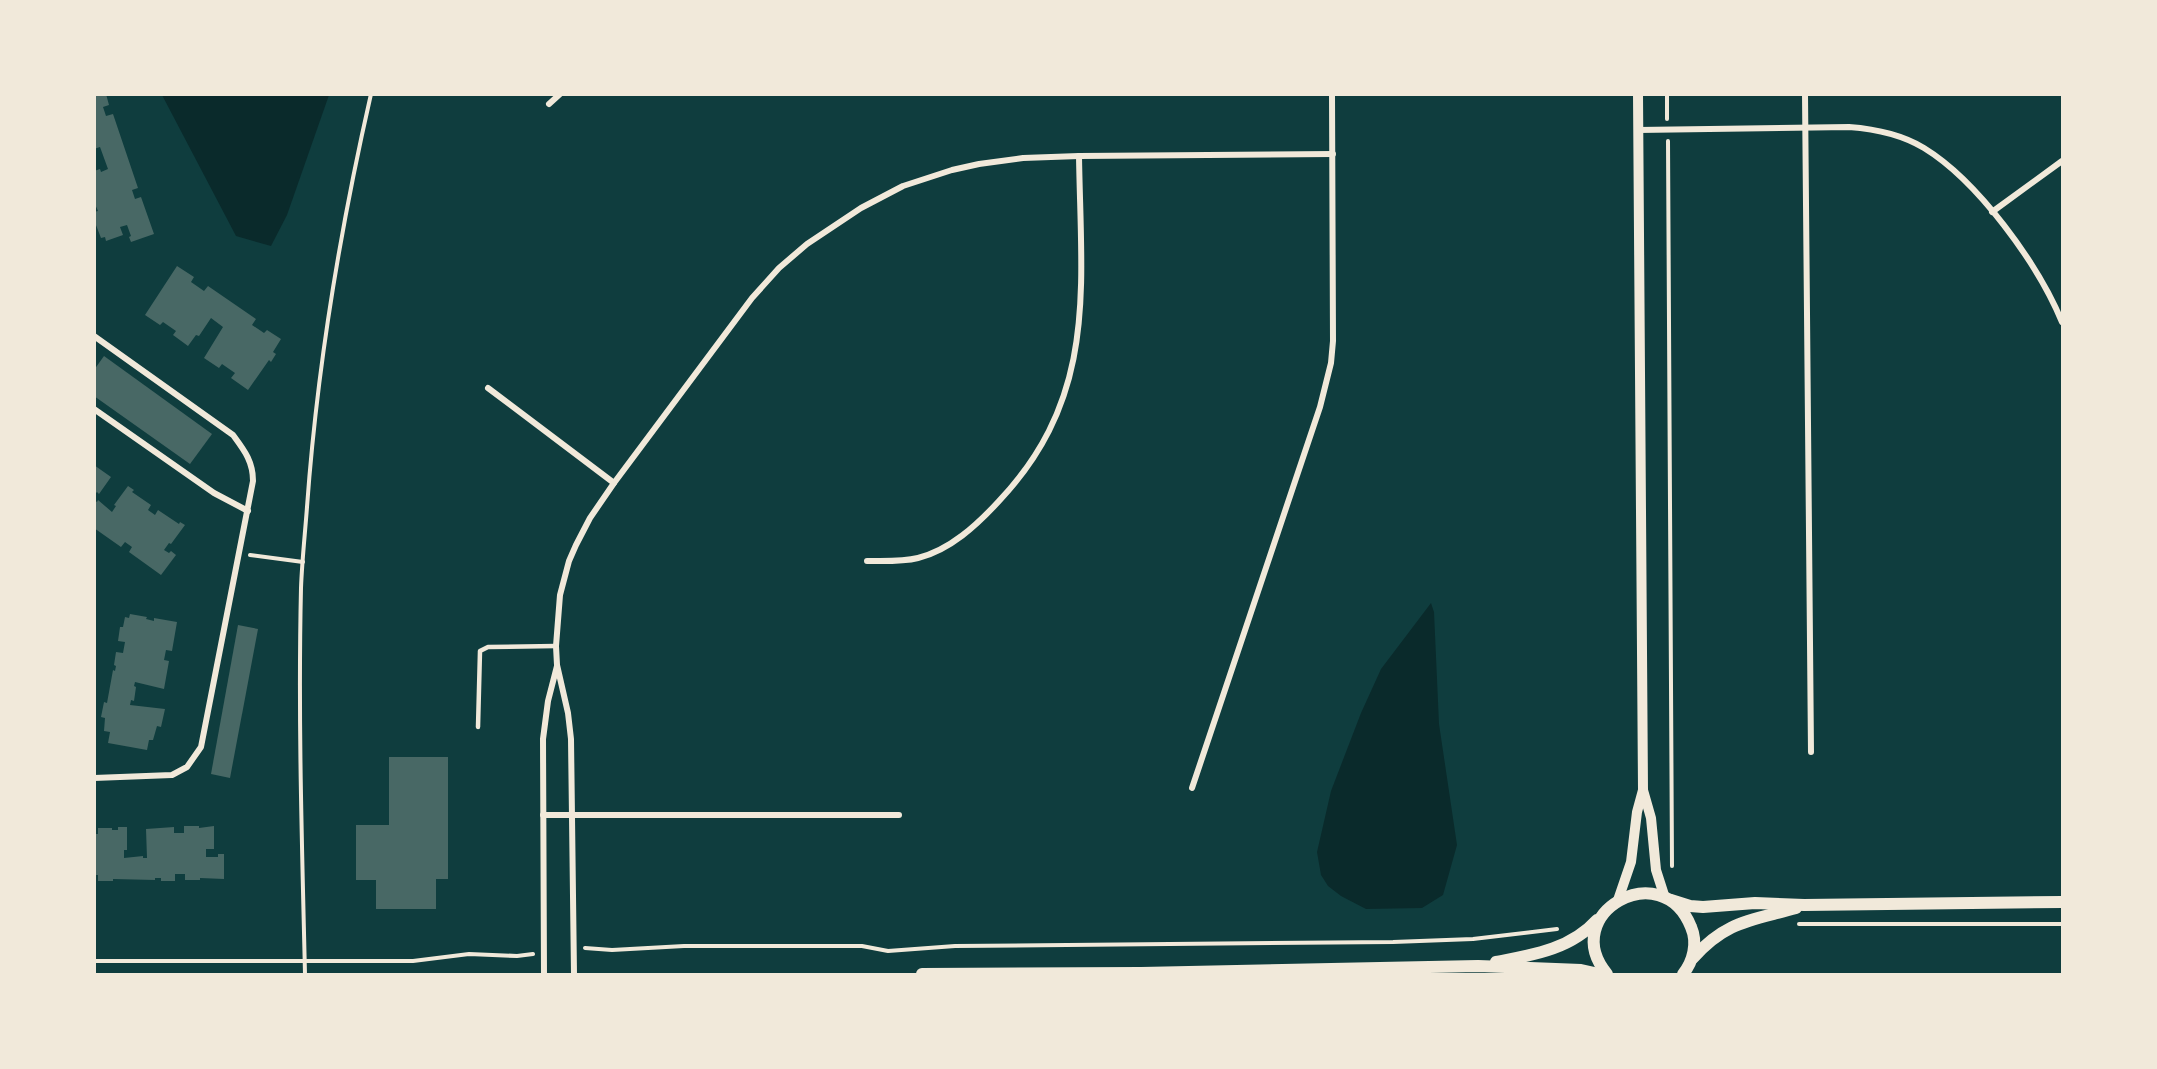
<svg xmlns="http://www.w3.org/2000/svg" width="2157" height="1069" font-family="Georgia,serif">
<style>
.water{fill:#0a2a2b}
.building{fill:#486865}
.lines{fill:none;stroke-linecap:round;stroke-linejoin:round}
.path{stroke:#f1e9da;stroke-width:4}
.service{stroke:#f1e9da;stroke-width:4.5}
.minor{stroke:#f1e9da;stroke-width:6}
.tertiary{stroke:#f1e9da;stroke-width:10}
.secondary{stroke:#f1e9da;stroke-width:12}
</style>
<rect width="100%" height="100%" fill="#0f3d3e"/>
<g class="water">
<path d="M162 95H329L287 215 271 246 236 236Z"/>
<path d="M1431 603 1434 612 1439 724 1457 845 1443 895 1422 908 1366 909 1341 896 1328 886 1321 875 1317 852 1331 791 1361 713 1381 669Z"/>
</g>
<g class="building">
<path d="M94 94H106L109 105 103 107 106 116 113 114 138 188 132 190 135 199 141 197 154 234 131 242 129 237 131 236 127 225 120 227 123 235 106 241 105 237 101 238 94 220V212L98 211 94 202V171L100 169 101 172 108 169 100 147 94 149Z"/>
<path d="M177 266 194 277 191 282 204 291 208 286 256 319 252 325 264 333 267 330 281 339 273 352 276 354 271 362 269 360 248 390 231 378 235 373 222 364 219 368 204 358 223 327 211 318 199 336 196 335 188 346 173 335 176 331 163 322 160 325 145 315Z"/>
<path d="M104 356 212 434 190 464 94 396V370Z"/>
<path d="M94 465 111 477 99 494 97 492 94 495Z"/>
<path d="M128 486 134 490 132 492 151 505 148 510 155 515 158 510 179 524 180 522 185 525 171 544 169 543 164 550 169 553 171 551 176 555 161 575 129 552 132 547 125 542 121 547 94 528V500L97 502 98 500 112 512 116 506 114 505Z"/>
<path d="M130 614 147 617 146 619 154 621V618L177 622 172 651 166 650 164 660 169 661 164 689 135 682 134 686 136 687 134 701 131 700 130 705 165 709 161 727 157 726 153 740H149L147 750 108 743 110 732 104 731 105 718 101 717 104 702 107 703 113 670 115 671 116 666 114 665 116 652 123 653 125 642 118 641 120 627H123L125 617 129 618Z"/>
<path d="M238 625 258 629 230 778 211 774Z"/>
<path d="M389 757H448V879H436V909H376V880H356V825H389Z"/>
<path d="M184 826H199V828L214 826V849H206V857H218V854H224V879L200 878V880H185V874H175V881H161V878H155V880L113 879V881H98V875H94V834H98V828H112V830H118V827H127V850H124V858L143 856V858H147L146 829 174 827V833H184Z"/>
</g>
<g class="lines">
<g class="path">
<path d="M1667 94V119"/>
<path d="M1668 141 1672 866"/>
<path d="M250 555 303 562"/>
<path d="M1799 924H2062"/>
<path d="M585 948 612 950 684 946H862L888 951 955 946 1393 942 1473 939 1557 929"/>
<path d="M94 961H413L469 954 517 956 533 954"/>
<path d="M305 974C302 846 298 717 301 588 302 561 305 534 307 507 317 368 340 230 371 94"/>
</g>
<path class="service" d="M478 727 480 651 488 647 556 646"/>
<g class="minor">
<path d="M1805 94 1811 752"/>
<path d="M549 104 560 94"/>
<path d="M1638 130 1849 127C1876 129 1901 134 1924 148 1978 181 2038 264 2062 322"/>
<path d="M1992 212 2062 161"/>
<path d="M94 336 233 435C244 450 253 461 253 481L201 747 187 767 172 775 94 778"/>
<path d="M488 388 614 483"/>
<path d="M94 409 214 493 248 511"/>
<path d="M867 561C884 561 902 562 918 558 950 550 977 525 999 501 1098 396 1081 288 1079 156"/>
<path d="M1192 788 1320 407 1331 363 1333 341 1332 94"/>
<path d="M543 815H899"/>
<path d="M544 974 543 739 548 701 557 666"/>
<path d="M574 974 571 739 568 713 557 665 556 646 560 595 569 561 576 545 590 518 614 483 752 298 779 268 807 244 861 208 903 186 952 170 979 164 1023 158 1079 156 1333 154"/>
</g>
<g class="tertiary">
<path d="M1638 94 1643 790 1651 818 1656 870 1665 898"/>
<path d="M1618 900 1631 862 1637 812 1643 790"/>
</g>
<g class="secondary">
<path d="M1671 900 1690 906 1703 907 1755 903 1804 905 2062 902"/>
<path d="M1693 958C1726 921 1750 921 1796 908"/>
<path d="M1496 962C1533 955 1571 949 1597 920"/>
<path d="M922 974 1141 973 1478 966 1581 970 1599 974"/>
<path d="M1607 974C1557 914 1662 854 1691 927 1698 943 1693 962 1683 974"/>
</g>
</g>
<rect width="2157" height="1069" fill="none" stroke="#f1e9da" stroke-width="192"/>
</svg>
